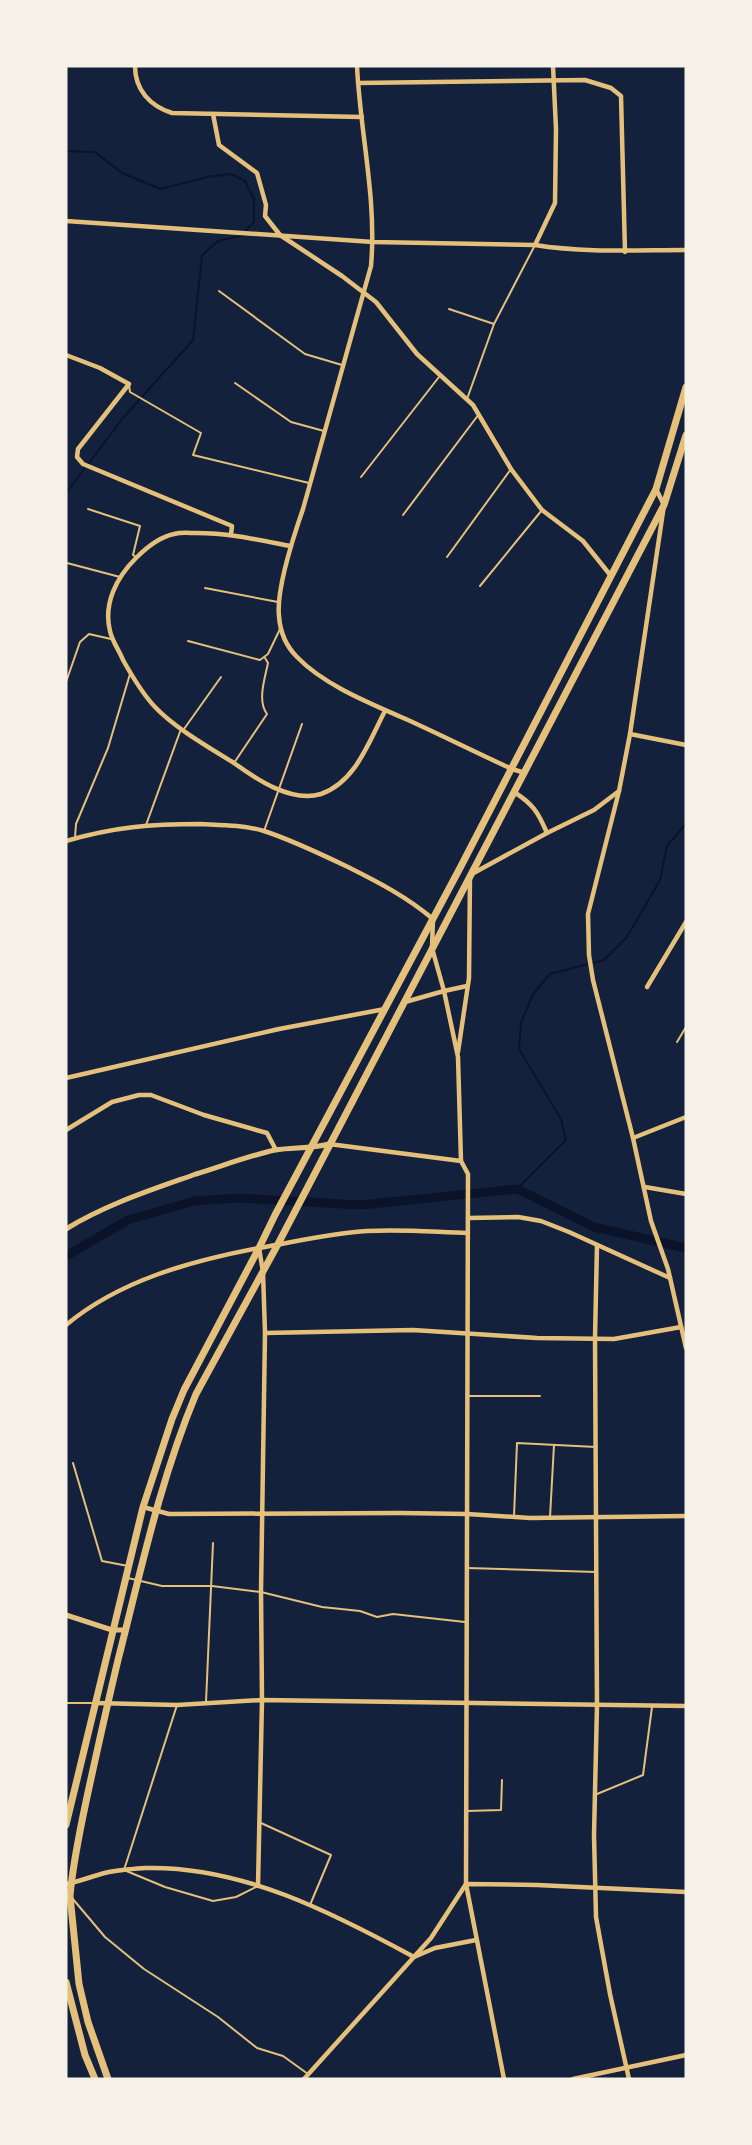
<svg xmlns="http://www.w3.org/2000/svg" width="752" height="2145" font-family="Barlow,sans-serif">
<style>
.lines{fill:none;stroke-linecap:round;stroke-linejoin:round}
.stream{stroke:#0b132b;stroke-width:2}
.canal{stroke:#0b132b;stroke-width:9}
.service{stroke:#e5c07b;stroke-width:2}
.minor{stroke:#e5c07b;stroke-width:4.5}
.tertiary{stroke:#e5c07b;stroke-width:5}
.primary{stroke:#e5c07b;stroke-width:7}
</style>
<rect width="100%" height="100%" fill="#14213d"/>
<g class="lines">
<g class="stream">
<path d="M66 151 95 152 122 173 161 189 207 177 231 174 245 181 254 199V222L240 236 218 241 202 255 193 340 123 418 66 493"/>
<path d="M517 1189 566 1140 561 1119 519 1049 521 1023 533 994 550 974 604 960 627 937 660 880 667 846 684 826H686"/>
</g>
<path class="canal" d="M66 1256 128 1220 194 1201 238 1198 361 1205 517 1189 594 1227 686 1248"/>
<g class="service">
<path d="M219 291 305 354 342 365"/>
<path d="M449 309 494 324"/>
<path d="M235 383 291 422 324 431"/>
<path d="M129 385 130 392 201 433 193 455 309 483"/>
<path d="M467 399 494 324 535 245"/>
<path d="M361 477 439 377"/>
<path d="M88 509 140 526 133 555 136 557"/>
<path d="M403 515 479 414"/>
<path d="M447 557 511 469"/>
<path d="M67 563 120 577"/>
<path d="M480 586 542 510"/>
<path d="M205 588 278 602"/>
<path d="M188 641 260 660 268 654 280 629"/>
<path d="M66 682 80 642 89 634 111 639"/>
<path d="M184 729 221 677"/>
<path d="M234 763 267 714C257 701 265 678 268 663L265 658"/>
<path d="M146 825 181 729"/>
<path d="M264 831 302 724"/>
<path d="M75 838 76 824 108 748 130 674"/>
<path d="M677 1042 686 1027"/>
<path d="M467 1396H540"/>
<path d="M73 1463 102 1561 128 1566"/>
<path d="M514 1516 517 1443 596 1447"/>
<path d="M550 1517 554 1445"/>
<path d="M467 1568 596 1572"/>
<path d="M128 1578 162 1586H212L261 1592 322 1607 360 1611 377 1617 393 1614 465 1622"/>
<path d="M206 1702 213 1543"/>
<path d="M66 1703H92"/>
<path d="M177 1705 124 1870 165 1887 213 1901 236 1897 258 1886"/>
<path d="M597 1794 643 1775 652 1707"/>
<path d="M467 1811 501 1810 502 1780"/>
<path d="M261 1823 331 1855 310 1905"/>
<path d="M72 1898 105 1937 144 1969 218 2017 257 2048 283 2056 308 2074"/>
</g>
<g class="minor">
<path d="M135 66C135 90 150 106 172 113L362 117"/>
<path d="M357 66C360 132 377 199 371 266L303 509C294 535 276 589 279 616 280 631 286 646 297 657 325 686 372 704 408 720 443 736 477 753 512 769L525 773"/>
<path d="M358 83 585 80 611 88 621 96 625 252"/>
<path d="M213 114 219 145 257 173 266 205 265 216 280 235 342 276 376 302 417 354 473 405 511 469 542 510 583 541 611 576"/>
<path d="M66 221 373 242 535 245C585 253 635 250 686 250"/>
<path d="M535 245 555 203 556 129 553 66"/>
<path d="M66 355 100 368 129 384 78 449 77 457 83 464 232 526 231 534"/>
<path d="M290 546C259 540 229 533 196 533 189 533 181 532 174 534 159 537 147 547 136 558 117 577 103 603 110 631 112 641 119 650 123 660 132 676 143 695 156 708 175 728 210 748 234 763 256 779 291 803 321 794 356 782 369 741 385 711"/>
<path d="M630 734 686 745"/>
<path d="M619 791 588 914 589 955 593 980 633 1138 651 1221 668 1269 686 1348"/>
<path d="M514 792C533 804 538 812 547 833"/>
<path d="M66 841C114 827 150 824 201 824 222 825 243 825 264 831 289 839 323 855 348 867 378 882 407 897 433 919L432 948 444 991 458 1057 461 1161 468 1174 466 1884 504 2079"/>
<path d="M647 987 686 922"/>
<path d="M405 1002 444 991 467 986"/>
<path d="M458 1052 469 978 470 875 547 833 594 810 619 791 630 734 664 505 656 489"/>
<path d="M66 1078 279 1029 385 1009"/>
<path d="M66 1130 112 1102 139 1095H151L204 1115 267 1133 276 1150"/>
<path d="M633 1138 686 1117"/>
<path d="M329 1144 461 1161"/>
<path d="M645 1187 686 1194"/>
<path d="M468 1218 518 1217 541 1221 569 1232 670 1278"/>
<path d="M597 1245 595 1338 597 1706 594 1835 596 1917 610 1994 629 2079"/>
<path d="M66 1325C120 1280 191 1261 259 1248 295 1242 330 1233 367 1231 401 1229 434 1232 468 1233"/>
<path d="M265 1333 413 1330 537 1338 614 1339 681 1327"/>
<path d="M143 1507 169 1514 400 1513 467 1514 530 1518 686 1516"/>
<path d="M95 1703 177 1705 262 1700 686 1706"/>
<path d="M66 1884C78 1882 90 1877 101 1874 115 1870 132 1869 147 1868 242 1866 333 1913 414 1957L435 1948 476 1940"/>
<path d="M258 1886 262 1700 261 1592 265 1333 263 1272 259 1248"/>
<path d="M304 2079 431 1938 466 1884 537 1885 686 1892"/>
<path d="M573 2079 686 2055"/>
</g>
<g class="tertiary">
<path d="M66 1229C107 1204 151 1190 196 1174 222 1166 248 1156 275 1150 294 1147 310 1149 329 1144"/>
<path d="M66 1615 112 1630H126"/>
</g>
<g class="primary">
<path d="M66 1825 143 1507 172 1419 184 1390 259 1248 275 1215 460 868 656 489 686 387"/>
<path d="M66 1982 85 2055 95 2079"/>
<path d="M108 2079 88 2022 79 1984 70 1896C73 1862 80 1830 87 1797 97 1751 107 1706 118 1660 141 1570 160 1480 196 1394L278 1244 664 505 686 435"/>
</g>
</g>
<rect width="752" height="2145" fill="none" stroke="#f6f1e7" stroke-width="135"/>
</svg>
